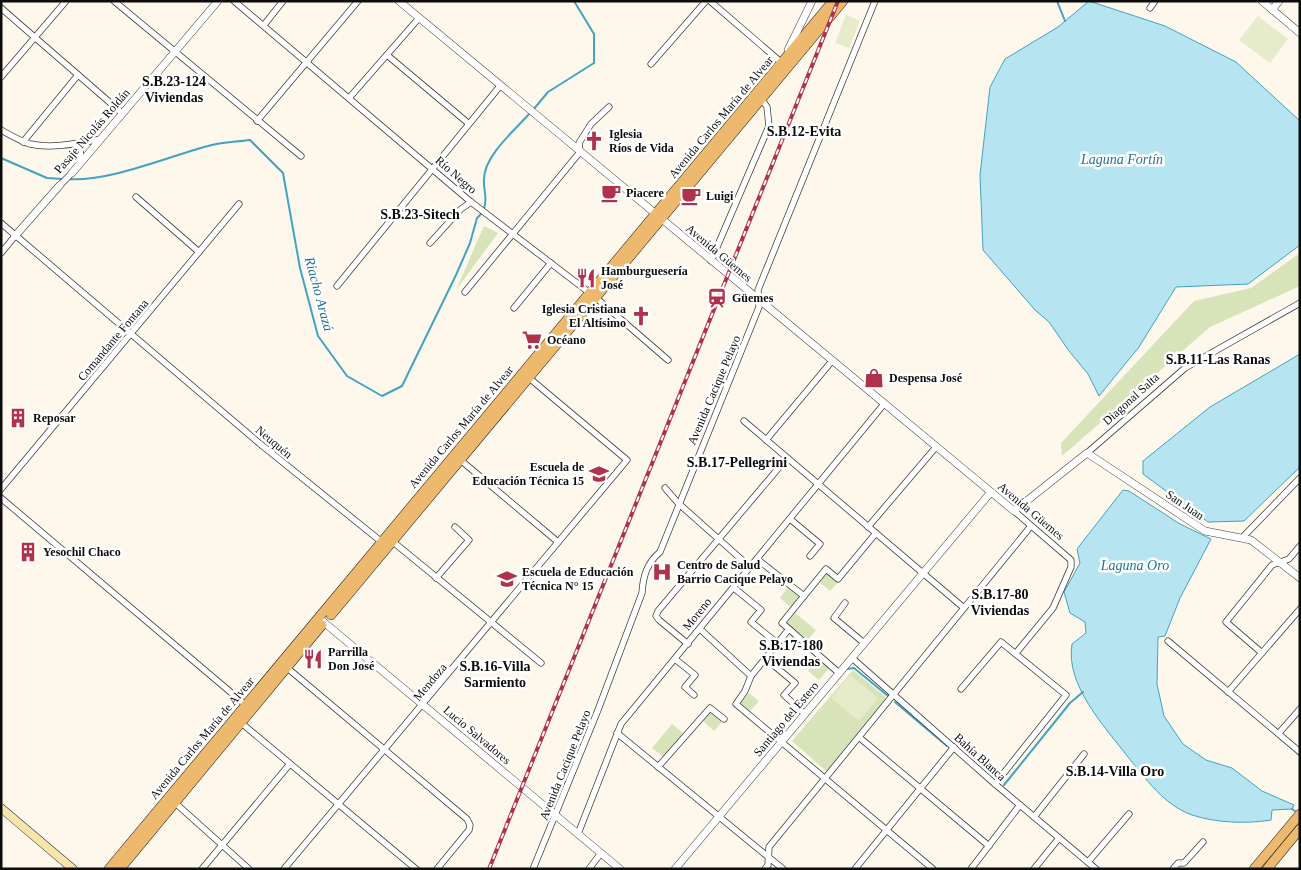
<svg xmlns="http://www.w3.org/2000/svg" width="1301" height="870" font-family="Georgia,serif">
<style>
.green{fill:#d7e4b9}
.pitch{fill:#e6ecca}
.water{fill:#b6e4f0;stroke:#43a3c1}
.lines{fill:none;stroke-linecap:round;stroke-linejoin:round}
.stream{stroke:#43a3c1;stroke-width:2}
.minor-casing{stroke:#3f3f3f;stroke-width:7}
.tertiary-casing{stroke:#3f3f3f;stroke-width:8}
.secondary-casing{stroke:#2e2e2e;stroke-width:9}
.primary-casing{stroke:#1d1d1d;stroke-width:10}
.minor{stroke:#fff;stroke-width:5.5}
.tertiary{stroke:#fff;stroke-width:7}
.secondary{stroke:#f8e4ad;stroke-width:8}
.primary{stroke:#ecb96e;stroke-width:9}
.rail-casing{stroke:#af314b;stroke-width:4}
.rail{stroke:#fff;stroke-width:2;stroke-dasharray:5.5;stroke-linecap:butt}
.labels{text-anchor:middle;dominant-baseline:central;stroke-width:5;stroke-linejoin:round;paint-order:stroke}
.street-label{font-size:12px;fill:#0c0c0c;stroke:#fff}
.poi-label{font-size:12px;font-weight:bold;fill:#0c0c0c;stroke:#fff;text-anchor:start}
.neighbourhood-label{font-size:14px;font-weight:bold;fill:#0c0c0c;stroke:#fff}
.water-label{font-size:14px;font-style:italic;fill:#217392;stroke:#fff}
</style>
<rect width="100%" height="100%" fill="#fdf7ec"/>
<g class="green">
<path d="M484 226 498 233 456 290Z"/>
<path d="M1300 253V286L1210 327 1062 456 1061 443 1194 301 1251 288Z"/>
<path d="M826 572 838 582 830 591 818 581Z"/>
<path d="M788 587 800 596 792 608 780 598Z"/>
<path d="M795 613 816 630 808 640 787 623Z"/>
<path d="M818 659 829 668 819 680 808 671Z"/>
<path d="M853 670 888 699 827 772 792 741Z"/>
<path d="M749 693 759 701 750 711 741 703Z"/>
<path d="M711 711 722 722 714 731 703 721Z"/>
<path d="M672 724 683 733 664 757 652 748Z"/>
</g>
<g class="pitch">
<path d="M846 15 860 21 849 48 835 43Z"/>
<path d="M1258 16 1288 39 1270 63 1239 40Z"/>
<path d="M850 675 878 698 859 721 831 698Z"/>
</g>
<g class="water">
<path d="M1089 1 1165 26 1236 62 1300 121V245L1248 284 1176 287 1139 347 1099 396 1088 374 1069 351 1049 322 1035 310 983 250 980 175 990 87 1005 59 1058 27Z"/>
<path d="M1300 354V467L1244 521 1208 522 1143 474V461L1210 407Z"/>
<path d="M1123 490 1129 491 1180 524 1211 539 1180 598 1165 636 1158 637 1157 684 1164 716 1183 744 1206 760 1232 768 1262 791 1294 805 1292 809 1272 810 1271 820C1247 824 1216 823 1192 815 1164 805 1146 779 1128 757 1105 727 1065 685 1072 644L1086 633 1085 622 1070 613 1064 592 1080 563 1077 549Z"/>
</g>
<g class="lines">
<g class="stream">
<path d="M1057 1 1065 21"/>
<path d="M533 110 548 92 594 63V34L574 1"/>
<path d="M1 158 47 178 63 179"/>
<path d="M68 179C109 182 167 157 208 146 221 142 236 142 250 140L283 173 300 268 318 336 347 376 382 396 402 386 456 275 470 243 477 218 482 213"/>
<path d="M484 209C488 196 483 191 484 179 484 156 515 130 530 113"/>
<path d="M847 669 854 668 888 696"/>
<path d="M895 702 947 746"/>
<path d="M1004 785 1070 703 1083 692"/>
<path d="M1292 809 1295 811"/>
</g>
<defs>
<g id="minor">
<path d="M114 1 301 156"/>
<path d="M234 1 471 202 595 297 668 360"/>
<path d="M710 1 782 63"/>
<path d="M1 8 122 113"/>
<path d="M1150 8 1155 1"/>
<path d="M264 25 283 1"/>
<path d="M387 55 468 123"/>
<path d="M651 64 706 1"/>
<path d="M1 77 66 1"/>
<path d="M350 97 419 18"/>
<path d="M257 121 358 1"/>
<path d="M1 130C10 135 20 141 30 144 52 149 79 143 101 139"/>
<path d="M23 142 78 75"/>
<path d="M75 144 80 148 81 161"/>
<path d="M60 185 72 173"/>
<path d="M136 197 199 252"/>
<path d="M1 223 259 443 383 543"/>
<path d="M430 243 461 209 471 202"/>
<path d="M1 253 15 236"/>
<path d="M711 261 769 126 767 107 761 98"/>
<path d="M337 286 500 86"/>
<path d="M465 292 580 152 579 143 591 124 609 107"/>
<path d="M514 308 551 263"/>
<path d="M744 421 964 608"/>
<path d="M766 440 832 361"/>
<path d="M1087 453 1185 368 1300 303"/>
<path d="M458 458 558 542"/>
<path d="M665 488 678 503 750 567"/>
<path d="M1 489 239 204"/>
<path d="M1 498 247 706"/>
<path d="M1014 511 1071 560V567L1053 608 1016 653"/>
<path d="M790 519 820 544 810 556"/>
<path d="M868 527 936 447"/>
<path d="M876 533 838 579 826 569 782 623 789 629 751 676 745 691 736 704 933 869"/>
<path d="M1242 538 1300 478"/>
<path d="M392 541 541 663"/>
<path d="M757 559 804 596"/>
<path d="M436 578 469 540 455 527"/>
<path d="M734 588 761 610 751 622 777 643"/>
<path d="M845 603 834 618 864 643"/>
<path d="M700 629 751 676"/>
<path d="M789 629 839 673"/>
<path d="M1168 641 1300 752"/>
<path d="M688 644 659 620 656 616 658 611 787 458"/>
<path d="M1262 653 1226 622 1272 565 1289 559 1300 546"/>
<path d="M765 658 795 683 784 695 805 714"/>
<path d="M852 658 995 784 1096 869"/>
<path d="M675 659 695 675 685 687 694 695"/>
<path d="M285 666 467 819 470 825 469 830 437 869"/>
<path d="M961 689 1001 642 1066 695 995 784"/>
<path d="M1228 692 1300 609"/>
<path d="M239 721 416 869"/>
<path d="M617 733 783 869"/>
<path d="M1279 733 1300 709"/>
<path d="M860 738 989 846"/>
<path d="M658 767 710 708 724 719"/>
<path d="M173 801 249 869"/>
<path d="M1034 817 1084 754"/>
<path d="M578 834 621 724 884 404"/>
<path d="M1088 862 1129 814"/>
<path d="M202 869 289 765"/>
<path d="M284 869 627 460 528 377"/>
<path d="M533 869 598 710 642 593C643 576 647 563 660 552L759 307 758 290 875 1"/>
<path d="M589 869 601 853"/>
<path d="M765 869 768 865 769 847 1031 526"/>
<path d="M855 869 954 747"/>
<path d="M971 869 1020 805"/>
<path d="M1034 869 1059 838"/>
<path d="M1173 869 1178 863H1184L1203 842"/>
</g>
<g id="tertiary">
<path d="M399 1 1014 511 1087 453 1205 531 1251 540 1300 578"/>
<path d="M1262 1 1300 33"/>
<path d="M1272 10 1279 1"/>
<path d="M788 50 812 1"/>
<path d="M72 173 218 1"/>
<path d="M15 236 60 185"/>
<path d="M320 619 620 869"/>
<path d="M675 869 991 492"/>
</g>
<path id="secondary" d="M1 808 73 869"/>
<g id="primary">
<path d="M331 615 843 1"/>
<path d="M109 869 833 1"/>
<path d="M120 869 322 625"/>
<path d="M1254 869 1300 814"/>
<path d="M1267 869 1300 829"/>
</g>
</defs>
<use href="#minor" class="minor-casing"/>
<use href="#tertiary" class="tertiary-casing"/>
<use href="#secondary" class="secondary-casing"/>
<use href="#primary" class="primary-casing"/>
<use href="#minor" class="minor"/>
<use href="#tertiary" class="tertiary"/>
<use href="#secondary" class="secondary"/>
<use href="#primary" class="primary"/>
<defs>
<path id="rail" d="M489 869 838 1"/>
</defs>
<use href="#rail" class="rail-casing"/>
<use href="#rail" class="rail"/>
</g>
<defs>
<symbol id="church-bare" viewBox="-9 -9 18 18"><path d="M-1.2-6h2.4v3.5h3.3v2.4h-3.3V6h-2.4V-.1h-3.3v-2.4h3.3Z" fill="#af314b" stroke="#fff" stroke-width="2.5" paint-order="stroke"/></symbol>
<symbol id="cafe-bare" viewBox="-9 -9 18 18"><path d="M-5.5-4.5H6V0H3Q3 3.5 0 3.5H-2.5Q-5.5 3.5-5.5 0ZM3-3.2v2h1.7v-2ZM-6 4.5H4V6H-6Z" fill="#af314b" stroke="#fff" stroke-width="2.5" paint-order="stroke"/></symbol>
<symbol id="restaurant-bare" viewBox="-9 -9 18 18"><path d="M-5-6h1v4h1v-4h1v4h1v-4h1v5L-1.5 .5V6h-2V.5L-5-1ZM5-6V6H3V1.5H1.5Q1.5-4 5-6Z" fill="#af314b" stroke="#fff" stroke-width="2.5" paint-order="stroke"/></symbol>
<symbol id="station-bare" viewBox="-9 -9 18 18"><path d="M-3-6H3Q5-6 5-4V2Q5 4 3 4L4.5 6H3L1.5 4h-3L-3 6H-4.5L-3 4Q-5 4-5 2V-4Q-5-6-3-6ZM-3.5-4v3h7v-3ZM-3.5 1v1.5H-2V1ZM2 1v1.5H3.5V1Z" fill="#af314b" stroke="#fff" stroke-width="2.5" paint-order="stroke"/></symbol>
<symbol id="supermarket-bare" viewBox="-9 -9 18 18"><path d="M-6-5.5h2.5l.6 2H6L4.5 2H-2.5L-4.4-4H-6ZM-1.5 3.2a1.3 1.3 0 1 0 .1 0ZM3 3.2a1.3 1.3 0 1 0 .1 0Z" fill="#af314b" stroke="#fff" stroke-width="2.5" paint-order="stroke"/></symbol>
<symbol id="shop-bare" viewBox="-9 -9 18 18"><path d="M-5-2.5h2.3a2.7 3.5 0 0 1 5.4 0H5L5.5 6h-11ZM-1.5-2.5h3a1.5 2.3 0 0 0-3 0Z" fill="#af314b" stroke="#fff" stroke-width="2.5" paint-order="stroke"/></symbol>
<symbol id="building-bare" viewBox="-9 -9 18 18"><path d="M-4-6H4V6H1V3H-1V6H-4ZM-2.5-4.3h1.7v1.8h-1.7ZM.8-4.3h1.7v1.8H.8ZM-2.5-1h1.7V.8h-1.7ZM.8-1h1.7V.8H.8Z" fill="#af314b" stroke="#fff" stroke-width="2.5" paint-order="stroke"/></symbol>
<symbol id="school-bare" viewBox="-9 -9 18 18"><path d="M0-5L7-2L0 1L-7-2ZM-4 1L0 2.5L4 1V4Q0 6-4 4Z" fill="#af314b" stroke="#fff" stroke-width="2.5" paint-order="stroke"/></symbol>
<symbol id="hospital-bare" viewBox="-9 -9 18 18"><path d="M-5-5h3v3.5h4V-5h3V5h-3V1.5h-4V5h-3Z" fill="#af314b" stroke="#fff" stroke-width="2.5" paint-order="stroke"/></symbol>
<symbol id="university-bare" viewBox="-9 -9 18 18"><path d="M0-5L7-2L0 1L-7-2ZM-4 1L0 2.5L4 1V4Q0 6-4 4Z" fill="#af314b" stroke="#fff" stroke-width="2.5" paint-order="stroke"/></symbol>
</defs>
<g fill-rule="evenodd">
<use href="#church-bare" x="580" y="127" width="28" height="28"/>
<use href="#cafe-bare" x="597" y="179" width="28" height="28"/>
<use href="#cafe-bare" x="677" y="182" width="28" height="28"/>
<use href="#restaurant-bare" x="572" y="264" width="28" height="28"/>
<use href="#station-bare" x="703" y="284" width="28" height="28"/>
<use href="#church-bare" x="627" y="302" width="28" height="28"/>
<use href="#supermarket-bare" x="518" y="326" width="28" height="28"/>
<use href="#shop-bare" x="860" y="364" width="28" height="28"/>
<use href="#building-bare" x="4" y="404" width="28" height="28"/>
<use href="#school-bare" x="585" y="460" width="28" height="28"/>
<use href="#building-bare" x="14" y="538" width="28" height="28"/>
<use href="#hospital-bare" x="648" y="558" width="28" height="28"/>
<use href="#university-bare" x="493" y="565" width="28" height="28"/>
<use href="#restaurant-bare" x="299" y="645" width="28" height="28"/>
</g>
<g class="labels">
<g class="street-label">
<text transform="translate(721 117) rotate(-50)">Avenida Carlos María de Alvear</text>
<text transform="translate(92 131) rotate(-49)">Pasaje Nicolás Roldán</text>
<text transform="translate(456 175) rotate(41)">Río Negro</text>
<text transform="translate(719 253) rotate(40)">Avenida Güemes</text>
<text transform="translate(113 340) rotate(-50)">Comandante Fontana</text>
<text transform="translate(714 390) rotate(-67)">Avenida Cacique Pelayo</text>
<text transform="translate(1131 399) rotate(-42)">Diagonal Salta</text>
<text transform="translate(461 427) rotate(-50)">Avenida Carlos María de Alvear</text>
<text transform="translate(274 442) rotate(40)">Neuquén</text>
<text transform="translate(1185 505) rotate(34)">San Juan</text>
<text transform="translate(1031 511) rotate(40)">Avenida Güemes</text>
<text transform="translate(697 614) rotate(-51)">Moreno</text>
<text transform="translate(430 682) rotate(-50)">Mendoza</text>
<text transform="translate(786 719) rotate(-50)">Santiago del Estero</text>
<text transform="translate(477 735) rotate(40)">Lucio Salvadores</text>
<text transform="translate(202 738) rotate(-50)">Avenida Carlos María de Alvear</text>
<text transform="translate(980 757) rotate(42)">Bahía Blanca</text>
<text transform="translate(565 765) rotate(-68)">Avenida Cacique Pelayo</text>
</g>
<g class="poi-label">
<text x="609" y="134">Iglesia<tspan x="609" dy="14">Ríos de Vida</tspan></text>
<text x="626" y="193">Piacere</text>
<text x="706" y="196">Luigi</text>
<text x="601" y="271">Hamburguesería<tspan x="601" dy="14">José</tspan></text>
<text x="732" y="298">Güemes</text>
<text x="626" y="309" text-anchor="end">Iglesia Cristiana<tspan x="626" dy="14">El Altísimo</tspan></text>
<text x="547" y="340">Océano</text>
<text x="889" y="378">Despensa José</text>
<text x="33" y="418">Reposar</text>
<text x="584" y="467" text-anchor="end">Escuela de<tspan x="584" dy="14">Educación Técnica 15</tspan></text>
<text x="43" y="552">Yesochil Chaco</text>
<text x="677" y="565">Centro de Salud<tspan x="677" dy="14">Barrio Cacique Pelayo</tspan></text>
<text x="522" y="572">Escuela de Educación<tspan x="522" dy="14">Técnica N° 15</tspan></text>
<text x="328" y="652">Parrilla<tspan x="328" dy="14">Don José</tspan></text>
</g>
<g class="neighbourhood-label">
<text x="174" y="81">S.B.23-124<tspan x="174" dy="16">Viviendas</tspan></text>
<text x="804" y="131">S.B.12-Evita</text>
<text x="420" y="214">S.B.23-Sitech</text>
<text x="1218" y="359">S.B.11-Las Ranas</text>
<text x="737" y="462">S.B.17-Pellegrini</text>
<text x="1000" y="594">S.B.17-80<tspan x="1000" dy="16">Viviendas</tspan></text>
<text x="791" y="645">S.B.17-180<tspan x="791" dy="16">Viviendas</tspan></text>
<text x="495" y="666">S.B.16-Villa<tspan x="495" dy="16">Sarmiento</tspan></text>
<text x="1115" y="771">S.B.14-Villa Oro</text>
</g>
<g class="water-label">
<text x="1122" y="159">Laguna Fortín</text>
<text transform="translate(319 294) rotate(75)">Riacho Arazá</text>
<text x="1135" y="565">Laguna Oro</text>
</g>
</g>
<rect width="1301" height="870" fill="none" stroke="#0c0c0c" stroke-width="5"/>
</svg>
